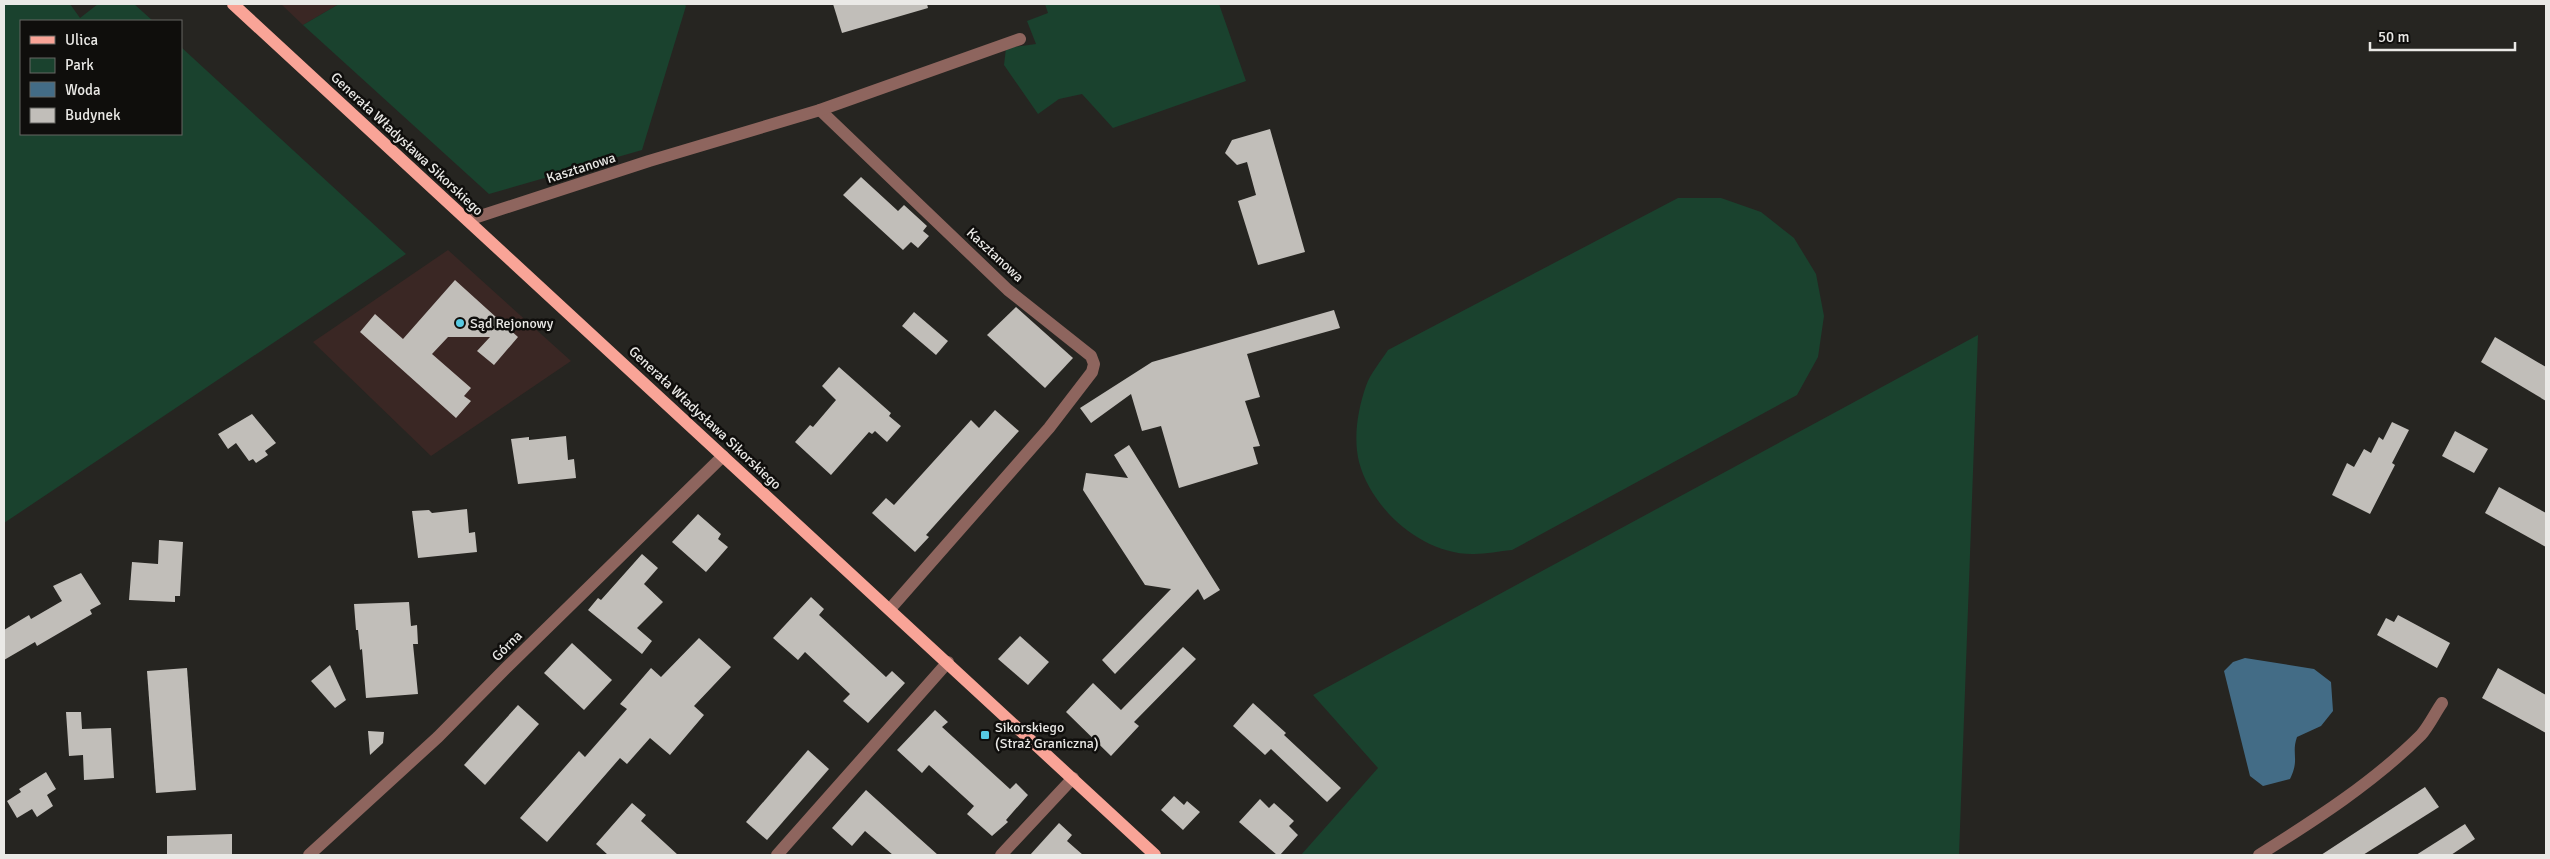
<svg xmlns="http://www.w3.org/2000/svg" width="2550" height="859" font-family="Signika,sans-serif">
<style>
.commercial{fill:#3a2724}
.green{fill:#1a422e}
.water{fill:#436c86}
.building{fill:#c1beb9}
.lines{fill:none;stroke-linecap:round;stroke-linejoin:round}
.minor{stroke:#8e655e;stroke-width:12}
.major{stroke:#f9a497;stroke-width:12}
.poi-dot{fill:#57c9e2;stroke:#0f0e0c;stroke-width:2}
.labels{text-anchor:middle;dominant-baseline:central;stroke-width:5;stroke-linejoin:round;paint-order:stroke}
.street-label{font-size:14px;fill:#eae9e6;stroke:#0f0e0c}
.poi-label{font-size:14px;fill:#eae9e6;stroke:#0f0e0c;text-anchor:start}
</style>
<rect width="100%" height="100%" fill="#262521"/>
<g class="commercial">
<path d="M281 4H339L303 25Z"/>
<path d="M448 250 571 361 431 456 313 342Z"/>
</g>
<g class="green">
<path d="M4 4H70L80 18 98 4H134L153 21H21V134H181V47L406 254 4 523Z"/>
<path d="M339 4H684L686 6 642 150 489 194 303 25Z"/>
<path d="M1045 4H1219L1246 81 1113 128 1082 94 1059 99 1038 114 1004 65 1006 48 1036 44 1027 21 1048 13Z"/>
<path d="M1678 198H1721L1761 212 1794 238 1816 274 1824 316 1818 357 1797 395 1512 550C1500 551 1486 554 1474 554 1423 555 1372 510 1359 462 1353 437 1358 409 1366 386 1370 374 1381 361 1388 350Z"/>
<path d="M1978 335 1959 855H1301L1378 768 1313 695Z"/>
</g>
<path class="water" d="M2245 658 2314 669 2331 682 2333 711 2321 726 2297 737C2291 754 2300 759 2290 779L2263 786 2250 776 2224 671 2233 662Z"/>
<g class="building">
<path d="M833 4H927L928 8 842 33Z"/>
<path d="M1270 129 1305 252 1258 265 1238 201 1256 195 1247 162 1237 165 1225 153 1232 140Z"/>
<path d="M861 177 898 211 904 205 927 226 923 231 929 236 918 248 911 242 903 250 843 195Z"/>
<path d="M455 280 518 337 494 365 477 351 490 337H448L432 354 471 388 464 396 471 401 456 418 360 332 375 314 403 339Z"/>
<path d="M1016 307 1073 358 1045 388 987 335Z"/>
<path d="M1334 310 1340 328 1247 354 1260 397 1245 401 1260 446 1253 447 1258 464 1179 488 1161 426 1142 431 1131 394 1091 423 1080 408 1152 362Z"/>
<path d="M914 312 948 341 936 355 902 326Z"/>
<path d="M2495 337 2546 367V401L2481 362Z"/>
<path d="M839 367 891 413 889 416 901 426 887 442 875 431 872 434 869 432 831 475 795 442 810 425 813 427 836 400 822 386Z"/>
<path d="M995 410 1019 431 926 535 929 537 915 552 872 513 886 498 894 505 971 420 979 428Z"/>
<path d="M252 414 276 443 265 451 268 455 256 463 253 459 249 461 236 443 228 449 218 434Z"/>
<path d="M2392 422 2409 430 2392 463 2395 465 2370 514 2332 495 2347 463 2354 467 2364 449 2371 453 2379 437 2383 440Z"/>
<path d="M2455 431 2488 449 2474 473 2442 456Z"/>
<path d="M566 436 568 460 574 459 576 478 518 484 511 439 529 437V440Z"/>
<path d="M1129 445 1220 590 1204 600 1198 589 1115 674 1102 660 1171 589 1145 585 1083 490 1086 473 1128 478 1114 455Z"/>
<path d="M2499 487 2546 513V547L2485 513Z"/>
<path d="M467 509 469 533 475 532 477 552 418 558 412 511 429 510 432 513Z"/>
<path d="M698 514 721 534 718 539 728 547 706 572 672 542Z"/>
<path d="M159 540 183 542 180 596H175V602L129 600 132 562 158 564Z"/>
<path d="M642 554 658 568 644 584 663 602 637 628 652 641 642 654 588 610 598 598 601 600Z"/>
<path d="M81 573 101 604 90 610 92 614 37 646 35 642 4 660V630L29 615 31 619 62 601 53 586Z"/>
<path d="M811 597 824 609 819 615 886 677 892 671 905 683 868 723 843 701 850 694 805 652 798 660 773 638Z"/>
<path d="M409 602 411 626 417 625 418 644H413L418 694 366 698 362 649 360 650 358 630H356L354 604Z"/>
<path d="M2398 615 2450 643 2437 668 2377 635 2386 618 2394 622Z"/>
<path d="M1020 636 1049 662 1028 685 998 659Z"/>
<path d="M699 638 731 667 694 706 704 715 670 755 650 738 627 764 620 758 547 842 520 818 579 751 585 757 627 709 620 704 651 668 661 677Z"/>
<path d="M572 643 612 680 584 710 544 673Z"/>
<path d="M1183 647 1196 659 1134 722 1139 726 1111 756 1066 712 1093 683 1121 710Z"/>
<path d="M330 665 346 700 335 708 311 681Z"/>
<path d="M187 668 196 790 156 793 147 671Z"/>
<path d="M2498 668 2546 695V733L2482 698Z"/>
<path d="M1253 703 1286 733 1284 735 1341 788 1327 802 1271 749 1265 755 1233 726Z"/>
<path d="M518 705 539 724 485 785 464 765Z"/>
<path d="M935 710 948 722 942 727 1010 789 1016 783 1028 795 1006 820 1008 822 992 836 967 814 974 806 929 765 922 773 897 750Z"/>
<path d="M66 712H81L82 729 111 728 114 778 84 780 83 755 69 756Z"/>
<path d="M368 731 384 732 383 743 370 755Z"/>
<path d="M808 750 829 769 767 840 746 822Z"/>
<path d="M46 772 56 789 47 795 53 806 37 817 32 809 17 818 7 801 21 792 19 789Z"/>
<path d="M2425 787 2439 807 2363 855H2321Z"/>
<path d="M866 790 909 829 938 855H893L865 831 852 846 832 828Z"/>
<path d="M1174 796 1184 805 1187 801 1200 812 1183 830 1161 810Z"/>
<path d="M1260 799 1269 808 1274 803 1294 821 1289 826 1298 835 1280 855H1277L1239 822Z"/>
<path d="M632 803 646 815 641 821 678 855H608L596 844Z"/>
<path d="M1059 823 1072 835 1067 841 1083 855H1030Z"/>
<path d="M2465 824 2475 839 2451 855H2416Z"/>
<path d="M232 834V855H167V836Z"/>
</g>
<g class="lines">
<g class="minor">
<path d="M820 110 1008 290 1091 356 1094 364 1092 372 1049 428 890 609"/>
<path d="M468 220 649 161 820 110 1020 39"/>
<path d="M309 855 438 737 505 669 723 456"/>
<path d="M777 855 948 662"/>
<path d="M1001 855 1073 778"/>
<path d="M2259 855C2315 820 2374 782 2421 735 2429 726 2435 713 2442 703"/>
</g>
<path class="major" d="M233 4 1155 855"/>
</g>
<g class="poi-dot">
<circle cx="460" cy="323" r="5"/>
<rect x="980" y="730" width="10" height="10" rx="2.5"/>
</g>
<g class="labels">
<g class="street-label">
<text transform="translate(407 144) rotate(43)">Generała Władysława Sikorskiego</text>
<text transform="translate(581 168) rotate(-18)">Kasztanowa</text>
<text transform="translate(995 255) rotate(43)">Kasztanowa</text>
<text transform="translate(705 418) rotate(43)">Generała Władysława Sikorskiego</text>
<text transform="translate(507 646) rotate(-45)">Górna</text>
</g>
<g class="poi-label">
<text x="470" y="323">Sąd Rejonowy</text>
<text x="995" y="727">Sikorskiego<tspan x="995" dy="16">(Straż Graniczna)</tspan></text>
</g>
</g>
<rect width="2550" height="859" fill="none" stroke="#eae9e6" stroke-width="10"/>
<rect x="20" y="20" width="162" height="115" fill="#0f0e0c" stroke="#676663"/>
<rect x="30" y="36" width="25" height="8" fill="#f9a497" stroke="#676663"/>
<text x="65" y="45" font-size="15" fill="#eae9e6">Ulica</text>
<rect x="30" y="58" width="25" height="15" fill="#1a422e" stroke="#676663"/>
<text x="65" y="70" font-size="15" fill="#eae9e6">Park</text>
<rect x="30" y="82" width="25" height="15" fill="#436c86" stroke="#676663"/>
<text x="65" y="95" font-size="15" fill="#eae9e6">Woda</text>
<rect x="30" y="108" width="25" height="15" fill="#c1beb9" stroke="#676663"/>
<text x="65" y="120" font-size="15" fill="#eae9e6">Budynek</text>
<path d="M2370 42v8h145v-8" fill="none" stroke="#eae9e6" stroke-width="2.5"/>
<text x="2378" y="42" font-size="15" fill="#eae9e6" stroke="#0f0e0c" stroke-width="4" paint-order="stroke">50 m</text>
</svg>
